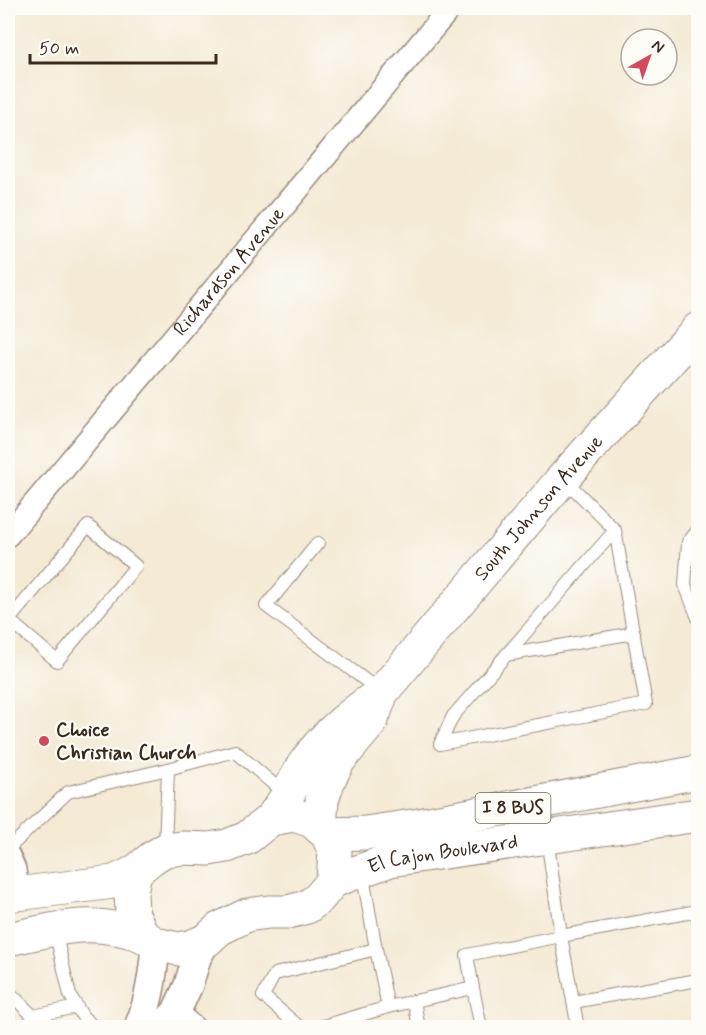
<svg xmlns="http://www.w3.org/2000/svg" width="706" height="1035" font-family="Mynerve,sans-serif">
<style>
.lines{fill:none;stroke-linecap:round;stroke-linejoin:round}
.service-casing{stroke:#988a7a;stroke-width:14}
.minor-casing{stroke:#988a7a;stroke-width:25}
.tertiary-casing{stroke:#988a7a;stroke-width:31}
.secondary-casing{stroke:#988a7a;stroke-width:35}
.primary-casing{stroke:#988a7a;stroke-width:35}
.service{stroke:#fff;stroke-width:12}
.minor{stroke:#fff;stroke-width:22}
.tertiary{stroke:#fff;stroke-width:28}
.secondary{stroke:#fff;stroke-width:33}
.primary{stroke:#fff;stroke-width:33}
.poi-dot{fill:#d1495b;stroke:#fdfcf7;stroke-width:2}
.labels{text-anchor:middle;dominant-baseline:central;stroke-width:4.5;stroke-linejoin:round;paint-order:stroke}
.shield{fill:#fdfcf7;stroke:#75695f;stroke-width:1.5}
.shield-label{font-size:18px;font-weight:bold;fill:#3b2a1e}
.street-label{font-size:20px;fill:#3b2a1e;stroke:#fdfcf7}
.poi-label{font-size:20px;font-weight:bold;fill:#3b2a1e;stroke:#fdfcf7;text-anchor:start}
</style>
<rect width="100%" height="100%" fill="#fdfcf7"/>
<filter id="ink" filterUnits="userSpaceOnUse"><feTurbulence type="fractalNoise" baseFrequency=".0167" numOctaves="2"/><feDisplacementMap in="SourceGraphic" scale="12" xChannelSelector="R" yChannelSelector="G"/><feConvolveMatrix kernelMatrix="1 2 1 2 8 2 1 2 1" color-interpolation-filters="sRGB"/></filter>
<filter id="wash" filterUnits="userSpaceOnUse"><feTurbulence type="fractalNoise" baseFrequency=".008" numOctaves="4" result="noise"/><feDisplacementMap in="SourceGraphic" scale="24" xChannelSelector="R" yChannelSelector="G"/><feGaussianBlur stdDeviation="1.35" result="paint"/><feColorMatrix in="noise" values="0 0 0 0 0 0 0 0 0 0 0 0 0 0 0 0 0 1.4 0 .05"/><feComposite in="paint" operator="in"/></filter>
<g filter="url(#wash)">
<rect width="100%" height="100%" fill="#f4ead5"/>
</g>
<g filter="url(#ink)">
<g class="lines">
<defs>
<g id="service">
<path d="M564 479 615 530 646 704 440 744 453 716 615 530"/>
<path d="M698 530 688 542 685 585 698 618"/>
<path d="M318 543 266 606 381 692"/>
<path d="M8 619 9 620 57 661 136 566 88 526 9 620"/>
<path d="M506 655 634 633"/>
<path d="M165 848 168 769"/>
<path d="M8 849 68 792 168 769 235 751 286 795"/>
<path d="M55 931 70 995 83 1017 95 1028"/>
<path d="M473 988 481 1028"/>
<path d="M8 991 33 1016 35 1028"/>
<path d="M414 1001 419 1028"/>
<path d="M573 1002 698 980"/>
<path d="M388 1007 473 988 467 955 561 936 547 838"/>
<path d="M33 1016 77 1007"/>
<path d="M301 1028 263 996 275 974 376 949"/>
<path d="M317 1028 388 1007 376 949 362 871"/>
<path d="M578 1028 561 936 698 911"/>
</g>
<g id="minor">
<path id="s1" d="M8 535 450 8"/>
<path d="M8 855 14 868 19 894"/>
<path d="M176 1012 194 1028"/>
</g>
<g id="tertiary">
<path d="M138 1028C150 1001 153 972 156 944"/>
<path d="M161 1028 176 1012 188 986 197 957 207 940"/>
</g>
<g id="secondary">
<path id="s2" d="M382 692 563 478 698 329"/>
<path d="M271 819C276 812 282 804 287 796 294 784 298 771 307 760 327 732 354 712 382 692L371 722 339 760 329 779 322 800 320 828"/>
</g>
<g id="primary">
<path d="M327 834 366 833 419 825 698 772"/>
<path id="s3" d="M333 881 390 860 698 815"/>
<path d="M8 895 114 882 135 872 152 858 165 850 183 848 209 849 227 846 247 838 271 819 294 815 312 821 320 828 327 834 335 852 333 881 319 898 307 907 288 912H269L247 915 219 929 207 940 190 947 178 949 156 944 142 935 132 912 131 893 135 872"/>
<path d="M8 939C42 932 79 921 114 928 123 929 133 932 142 935"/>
</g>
</defs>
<use href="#service" class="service-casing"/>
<use href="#minor" class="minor-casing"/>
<use href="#tertiary" class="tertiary-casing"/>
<use href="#secondary" class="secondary-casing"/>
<use href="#primary" class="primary-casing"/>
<use href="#service" class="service"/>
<use href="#minor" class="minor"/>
<use href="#tertiary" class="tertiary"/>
<use href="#secondary" class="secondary"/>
<use href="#primary" class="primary"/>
</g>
</g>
<circle class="poi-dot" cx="44" cy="741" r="6"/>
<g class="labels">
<rect class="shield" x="475.5" y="793" width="75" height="30" rx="4.5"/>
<g class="shield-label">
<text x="513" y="808">I 8 BUS</text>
</g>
<g class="street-label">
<text stroke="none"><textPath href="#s1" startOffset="344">Richardson Avenue</textPath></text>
<text stroke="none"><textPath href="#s2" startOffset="242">South Johnson Avenue</textPath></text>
<text stroke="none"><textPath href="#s3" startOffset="114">El Cajon Boulevard</textPath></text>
</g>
<g class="poi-label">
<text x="56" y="730">Choice<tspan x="56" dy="23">Christian Church</tspan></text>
</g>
</g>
<rect width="706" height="1035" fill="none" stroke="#fdfcf7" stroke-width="30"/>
<g transform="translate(649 57) rotate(40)"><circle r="28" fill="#fdfcf7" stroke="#afa8a0" stroke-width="1.5"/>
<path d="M0-4.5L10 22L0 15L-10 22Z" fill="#d1495b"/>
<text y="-9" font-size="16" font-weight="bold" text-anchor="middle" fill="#3b2a1e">N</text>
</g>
<path d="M30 54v9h186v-9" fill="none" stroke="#3b2a1e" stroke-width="3"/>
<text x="39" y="54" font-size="18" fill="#3b2a1e" stroke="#fdfcf7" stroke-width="4.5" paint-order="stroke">50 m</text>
</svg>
